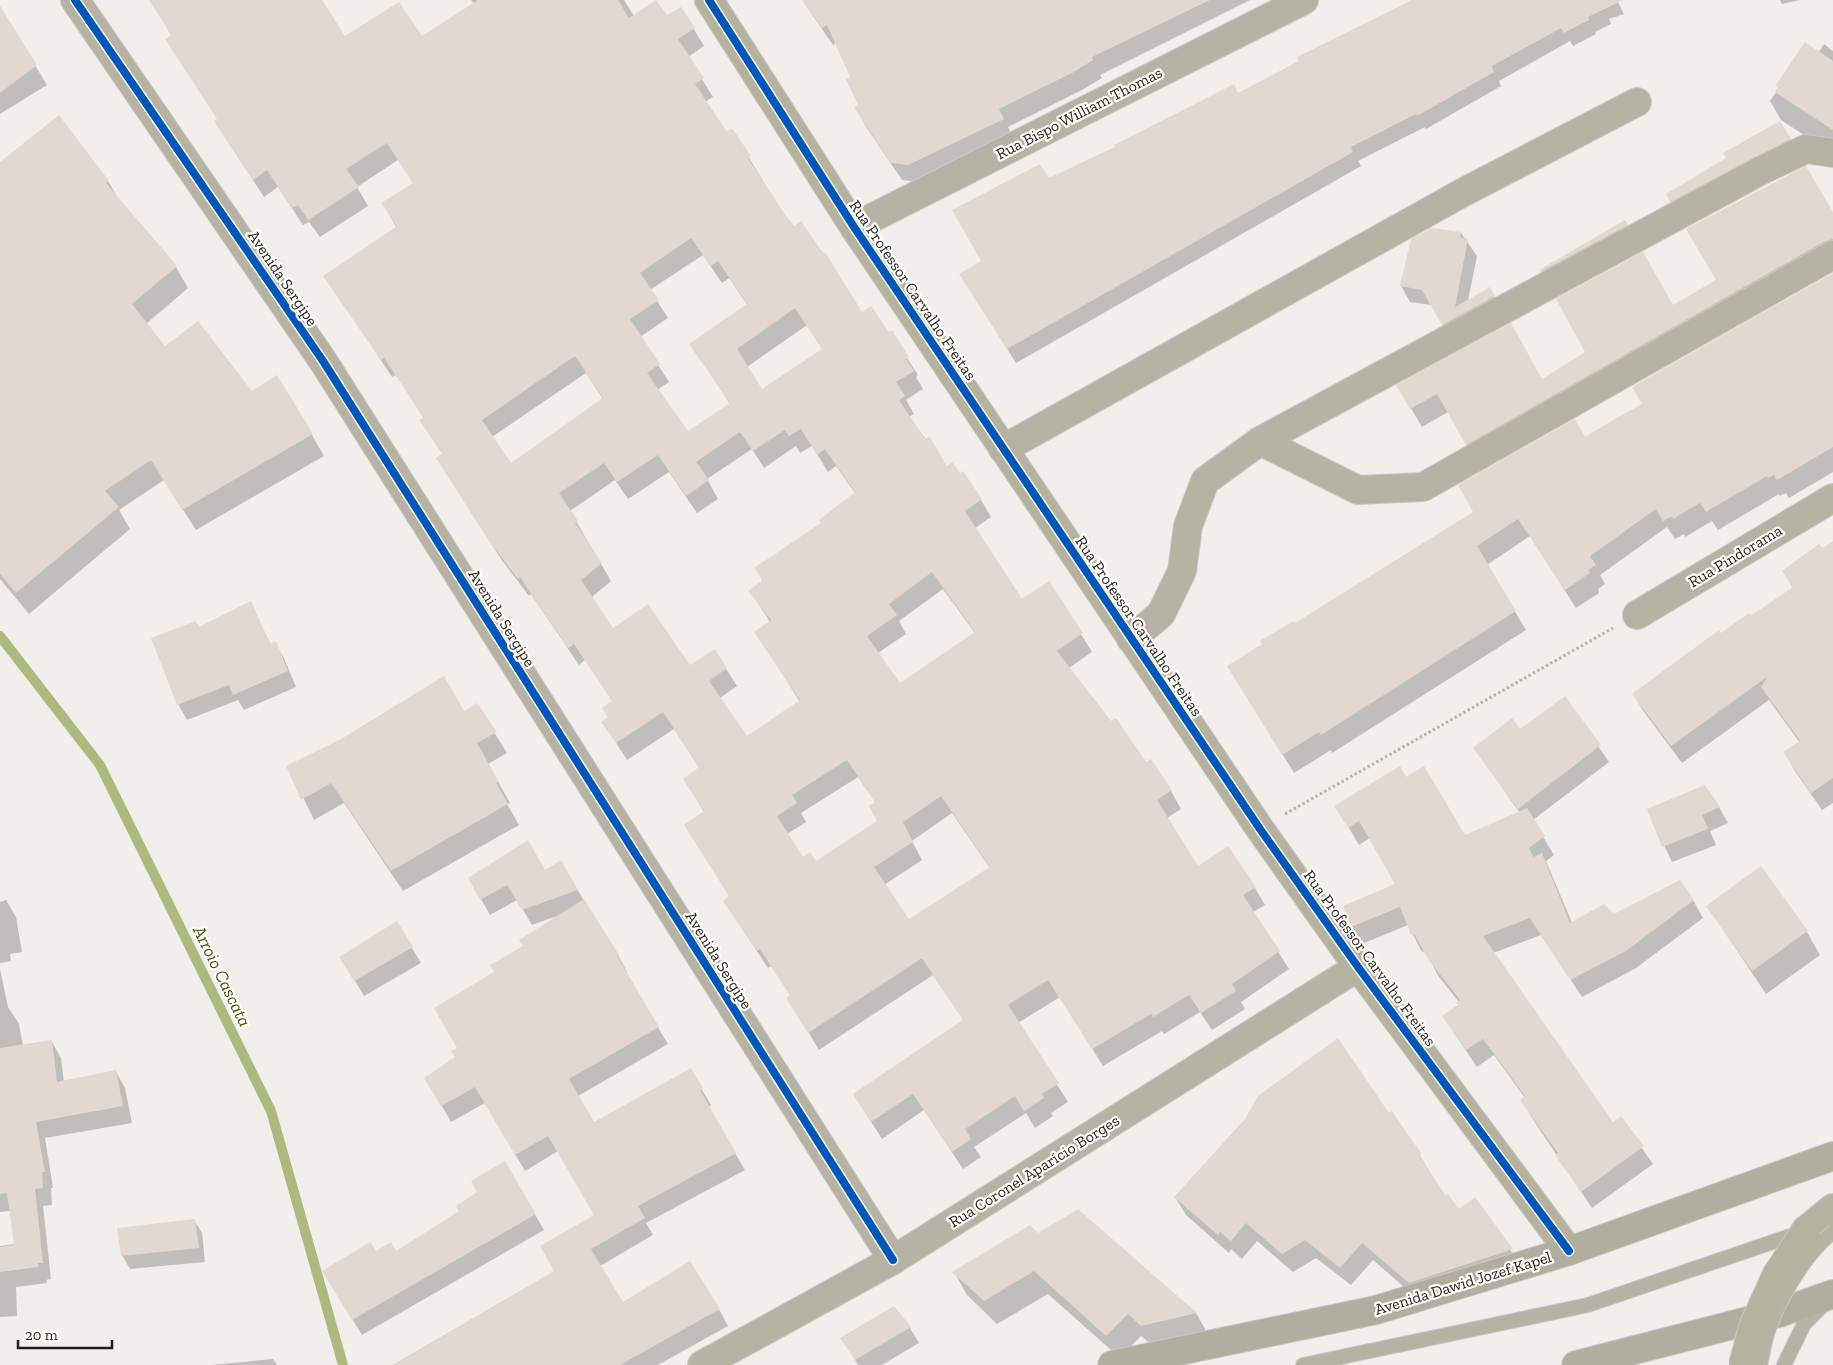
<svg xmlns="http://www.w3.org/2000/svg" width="1833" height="1365" font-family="'Zilla Slab',serif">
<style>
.shadow{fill:#0003;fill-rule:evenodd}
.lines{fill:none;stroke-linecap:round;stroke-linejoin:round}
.stream{stroke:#acbb7d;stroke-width:10}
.building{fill:#e2d8d0;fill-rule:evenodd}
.lane-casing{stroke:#cac8c6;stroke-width:16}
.street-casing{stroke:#cac8c6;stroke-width:30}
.secondary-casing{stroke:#cac8c6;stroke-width:30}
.primary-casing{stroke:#cac8c6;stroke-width:30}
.path{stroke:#b6b4ab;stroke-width:3;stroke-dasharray:2.5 2.5;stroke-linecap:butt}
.lane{stroke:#b6b3a4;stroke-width:14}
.street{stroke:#b6b3a4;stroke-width:28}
.secondary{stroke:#b5b29f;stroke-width:28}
.primary{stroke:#b1ae9f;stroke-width:28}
.lane-bridge-casing{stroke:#cac8c6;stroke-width:16;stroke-linecap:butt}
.secondary-bridge-casing{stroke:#cac8c6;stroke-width:30;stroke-linecap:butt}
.lane-bridge{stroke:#b6b3a4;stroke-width:14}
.secondary-bridge{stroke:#b5b29f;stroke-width:28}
.cycleway-casing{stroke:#fffdf9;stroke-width:11}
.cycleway{stroke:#0057b8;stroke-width:8}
.labels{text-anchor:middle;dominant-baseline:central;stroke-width:4.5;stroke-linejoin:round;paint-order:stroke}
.street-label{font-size:16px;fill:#1e1d1a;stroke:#fffdf9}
.water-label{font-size:18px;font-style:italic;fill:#475517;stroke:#fffdf9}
</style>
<rect width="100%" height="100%" fill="#f1eeeb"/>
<g class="shadow">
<path d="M150 0H320L345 38H422L474 4 471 0H624L634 16 667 17 681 8 704 46 688 57 713 97 705 102 726 133 732 130 785 217 862 314 907 358 918 375 916 377 923 389 906 400 914 414 909 417 947 467 960 475 963 473 981 500 991 517 975 528 1022 601 1049 583 1092 652 1069 668 1111 722 1171 791 1181 809 1167 818 1197 868 1255 888 1265 905 1253 912 1289 969 1241 1002 1245 1009 1212 1030 1200 1012 1164 1034 1162 1031 1103 1066 1060 997 1018 1023 1068 1102 1051 1113 1053 1116 1035 1128 1026 1113 974 1147 981 1157 963 1169 924 1110 882 1139 854 1095 964 1021 933 975 819 1050 788 998 791 996 771 966 768 968 724 901 730 897 704 812 684 779 700 769 674 729 627 760 603 722 609 718 613 702 585 660 579 665 531 594 529 596 501 559 437 458 443 455 421 420 424 418 396 375 392 377 325 276 397 228 383 204 414 184 398 160 357 187 368 206 320 237 309 222 303 225 278 187 264 197 226 139 215 121 218 120 172 36ZM703 255 722 283 729 278 748 306 691 344 730 404 688 433 657 390 669 382 640 337 668 318 650 290ZM807 325 823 350 762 391 747 367ZM586 373 603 399 511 465 492 437ZM796 446 800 453 812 446 828 472 836 466 855 493 823 523 756 568 763 581 750 591 770 622 756 632 800 702 747 738 720 698 737 686 714 650 690 667 612 629 591 598 611 581 570 511 615 480 628 499 669 472 697 513 718 499 707 479 752 449 764 468ZM943 589 975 633 899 685 878 653 906 634 899 621ZM858 777 876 803 879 822 815 862 802 859 787 834 806 822 801 813ZM952 813 990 868 909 920 884 885 922 860 912 841Z"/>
<path d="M802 0H1250L1100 75 1102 78 1082 90 1008 127 1013 136 918 182 902 180 865 125 856 108 860 106 852 77 836 42 833 45Z"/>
<path d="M1415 0H1617L1624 14 1609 19 1611 24 1595 32 1596 34 1573 46 1570 41 1499 81 1501 86 1426 129 1425 127 1358 161 1361 166 1016 363 969 288 982 262 1048 180 1238 94Z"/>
<path d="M1780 0H1800L1782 4Z"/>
<path d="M0 7 47 85 0 114Z"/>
<path d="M1824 44 1833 51V154L1781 120 1770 101 1779 88 1818 53Z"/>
<path d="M1780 123 1794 147 1676 209 1667 195 1728 159Z"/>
<path d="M0 164 108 181 118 198 176 267 188 288 146 324 165 348 252 393 312 435 324 456 196 530 164 480 119 510 130 529 29 614 0 579Z"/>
<path d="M1833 213V262L1478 463 1448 412 1422 427 1398 386 1542 381Z"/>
<path d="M1625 222 1631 233 1545 279 1541 270Z"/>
<path d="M1461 233 1477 256 1468 301 1490 289 1503 312 1452 340 1432 305 1410 302 1401 286Z"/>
<path d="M1833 274V472L1789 498 1786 493 1780 496 1779 494 1718 530 1712 521 1685 537 1684 534 1675 539 1667 527 1600 575 1605 584 1598 589 1599 593 1576 608 1530 536 1487 565 1526 630 1332 753 1331 750 1294 773 1240 685 1294 625 1474 513 1584 438 1644 405Z"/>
<path d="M1833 543V803L1822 810 1795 771 1785 753 1800 743 1769 700 1682 763 1644 712 1633 694 1793 588 1783 571Z"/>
<path d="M250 603 271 645 275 643 284 658 296 687 244 710 238 700 187 720 178 704 153 639 199 628Z"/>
<path d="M1565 698 1609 762 1533 820 1554 855 1546 861 1572 923 1693 900 1703 918 1636 968 1582 997 1541 935 1493 953 1613 1123 1621 1118 1653 1164 1592 1208 1532 1118 1522 1100 1525 1098 1494 1055 1477 1067 1454 1033 1444 1016 1459 1005V1002L1439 977 1425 951 1422 952 1408 925 1362 944 1352 926 1396 885 1370 838 1359 845 1346 823 1406 779 1464 837 1520 813 1474 748 1520 731Z"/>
<path d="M477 705 507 753 488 764 510 803 507 804 519 825 403 891 344 803 314 820 288 766 464 713Z"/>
<path d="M1719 807 1728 823 1710 831 1716 845 1672 862 1651 818Z"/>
<path d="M560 862 618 955 627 972 625 973 668 1044 578 1096 594 1124 690 1070 711 1105 708 1107 745 1170 646 1223 653 1235 600 1266 623 1304 719 1309 728 1326 658 1365H393L555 1271 595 1215 558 1151 525 1171 485 1103 451 1122 426 1078 457 1058 458 1049 496 972 557 916 532 925 517 900 490 915 469 878 545 871Z"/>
<path d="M6 900 16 917 22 952 10 954 11 961 0 963V902Z"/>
<path d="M1708 907 1807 932 1820 955 1766 994Z"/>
<path d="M412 948 421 963 364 996 341 957Z"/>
<path d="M0 969 8 1007 19 1024 23 1046 52 1042 61 1058 64 1082 116 1072 125 1088 132 1123 45 1138 53 1188H51L52 1205 43 1206 51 1279 46 1280 47 1283 16 1287 17 1316 0 1317V1246L15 1244 11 1211 0 1212Z"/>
<path d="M1389 1114 1405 1132 1446 1198 1459 1211 1475 1199 1522 1267 1420 1301 1373 1260 1351 1285 1316 1258 1293 1272 1257 1241 1242 1259 1231 1249 1229 1253 1186 1215 1175 1197Z"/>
<path d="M504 1162 544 1230 362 1335 333 1287 376 1253H395L461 1212Z"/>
<path d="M1078 1211 1196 1313 1209 1336 1155 1348 1141 1336 1120 1358 1048 1294 997 1324 967 1295 954 1272 1038 1234Z"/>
<path d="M194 1220 202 1233 205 1262 130 1269 122 1255Z"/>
<path d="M910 1328 919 1343 882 1365H858L842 1338Z"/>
<path d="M273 1359 277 1365H211Z"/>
</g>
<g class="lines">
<path class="stream" d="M0 636 100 765 271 1111 343 1365"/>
</g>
<g class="building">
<path d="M149 0H322L345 36 399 2 422 36 478 0H618L629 18 656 0 667 15 681 7 695 28 678 39 704 78 695 84 727 132 732 128 751 156 748 158 786 216 794 226 801 221 823 253 825 252 862 312 871 306 889 332 892 330 909 357 906 359 914 371 896 382 905 396 899 400 925 439 929 436 947 466 952 462 960 473 963 471 982 499 965 511 1022 599 1049 581 1083 633 1057 651 1111 721 1116 718 1146 762 1151 759 1172 790 1157 800 1198 866 1228 846 1256 887 1243 895 1280 951 1232 984 1236 991 1201 1013 1189 995 1153 1017 1151 1014 1092 1049 1048 980 1008 1005 1059 1083 1042 1094 1044 1098 1024 1111 1015 1096 965 1129 971 1139 952 1152 913 1094 871 1122 853 1094 963 1020 922 958 808 1033 786 998 790 995 760 949 757 951 723 901 729 896 684 825 704 811 683 779 699 767 663 712 616 743 601 722 608 717 602 708 612 701 574 644 568 648 520 577 518 579 489 541 436 458 442 453 419 420 424 417 384 358 381 360 323 276 397 226 381 203 413 183 387 143 346 169 359 187 308 220 298 205 292 208 267 170 253 180 214 121 217 119 165 39 172 35ZM691 238 711 266 718 261 747 304 689 344 730 403 688 431 647 373 660 364 630 319 659 300 640 273ZM795 308 822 349 762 389 737 349ZM575 356 603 398 511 463 482 420ZM801 429 817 455 825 449 855 492 819 520 821 523 754 568 763 580 748 591 771 620 754 632 800 700 747 736 709 681 727 668 715 649 690 665 648 604 613 628 581 580 602 563 575 523 578 521 559 493 604 463 617 482 658 455 686 496 709 480 696 462 740 432 753 451 785 430 789 436ZM932 572 975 632 900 683 867 636 897 615 889 604ZM847 760 875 802 869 806 877 821 816 861 810 852 803 857 777 816 797 803 792 795ZM941 796 990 867 909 919 874 867 913 842 903 822Z"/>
<path d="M802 0H1210L1092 57 1093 60 1072 73 999 109 1004 119 908 165 891 163 854 107 858 105 846 79 850 77 827 25 822 28Z"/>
<path d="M1412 0H1623L1588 17 1589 20 1564 33 1561 28 1492 66 1494 72 1417 116 1416 114 1351 147 1353 152 1007 349 959 274 981 261 952 210 1040 164 1049 178 1115 147 1114 145 1234 84 1238 93 1299 61 1297 57Z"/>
<path d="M0 6 37 65 0 93Z"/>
<path d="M1805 42 1833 61V130L1775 92 1778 87 1776 85Z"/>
<path d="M59 115 109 181 106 183 177 266 132 304 165 346 198 321 252 391 277 375 313 434 182 510 151 460 105 491 119 507 16 593 0 574V162Z"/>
<path d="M1780 121 1791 139 1670 202 1666 194 1726 158 1723 153Z"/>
<path d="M1806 166 1833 212V239L1825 241 1466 445 1437 394 1410 409 1396 385 1511 323 1542 379 1585 352 1556 299 1643 252 1673 305 1716 280 1686 229Z"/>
<path d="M1625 220 1628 225 1540 272 1539 270Z"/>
<path d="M1432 228 1461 232 1460 237 1468 239 1455 307 1490 287 1495 296 1442 325 1422 290 1400 286 1411 239Z"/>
<path d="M1833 273V447L1777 480 1774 475 1768 478 1767 476 1706 512 1700 503 1673 519 1672 516 1663 521 1656 509 1590 556 1596 565 1588 570 1590 573 1565 590 1518 519 1477 546 1516 611 1321 735 1319 732 1282 755 1227 666 1262 644 1260 641 1293 621 1295 623 1473 512 1458 485 1575 419 1585 437 1613 420 1642 404 1632 387Z"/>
<path d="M1833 541V778L1811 793 1783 752 1800 741 1761 687 1767 677 1671 746 1632 694 1719 630 1721 633 1749 613 1751 616 1793 587 1782 571 1819 544 1823 548Z"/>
<path d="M251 601 270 644 276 641 288 671 233 695 229 685 177 705 151 638 196 621 199 627Z"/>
<path d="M444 676 464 711 477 703 497 732 477 743 499 782 496 783 508 804 391 871 331 783 301 800 286 766 341 739Z"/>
<path d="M1565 696 1601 745 1518 809 1473 748 1512 718 1520 729Z"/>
<path d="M1400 766 1406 777 1424 766 1465 835 1527 808 1545 836 1529 848 1533 857 1542 853 1570 923 1604 904 1614 914 1680 880 1694 900 1626 951 1570 980 1530 918 1483 936 1613 1122 1621 1116 1644 1146 1581 1192 1555 1155 1558 1153 1520 1100 1525 1096 1483 1039 1466 1050 1442 1016 1458 1005 1456 1003 1460 1000 1428 959 1414 934 1411 935 1400 907 1351 927 1343 906 1395 884 1359 821 1348 828 1334 806Z"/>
<path d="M1705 785 1720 807 1702 815 1708 829 1662 847 1647 809Z"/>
<path d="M528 840 545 870 561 860 578 890 522 910 507 885 480 900 468 878Z"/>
<path d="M1761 866 1808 931 1752 971 1706 906Z"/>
<path d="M584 899 619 955 617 956 659 1027 569 1079 594 1122 691 1068 703 1088 700 1090 736 1153 638 1206 645 1218 591 1249 623 1302 690 1261 720 1309 620 1365H394L554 1271 540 1246 594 1215 548 1136 515 1155 475 1087 441 1106 424 1078 455 1057 451 1051 457 1048 434 1008 494 972 490 965 523 946 519 940Z"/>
<path d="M397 921 413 947 354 981 339 957Z"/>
<path d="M1338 1038 1389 1113 1392 1111 1406 1132 1422 1154 1419 1156 1446 1196 1448 1194 1459 1209 1475 1197 1513 1249 1409 1283 1362 1243 1340 1268 1305 1240 1282 1254 1246 1223 1231 1241 1220 1232 1218 1235 1174 1197 1245 1119 1258 1096Z"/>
<path d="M52 1040 57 1082 116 1070 123 1106 36 1122 45 1172H42L43 1188 35 1189 43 1263H38V1267L0 1272V1247L14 1245 7 1193 0 1194V1048Z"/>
<path d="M505 1161 536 1214 352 1320 322 1271 370 1242 376 1251 391 1242 396 1251 459 1211 456 1206 477 1192 471 1181Z"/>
<path d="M1078 1209 1197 1313 1141 1326 1128 1314 1106 1336 1034 1271 984 1301 952 1272 1030 1225 1038 1233Z"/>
<path d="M195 1219 199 1248 121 1256 117 1228Z"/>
<path d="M894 1306 911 1327 855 1360 840 1338Z"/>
</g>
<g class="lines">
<defs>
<g id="lane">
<path d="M1303 1365 1588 1305 1802 1232"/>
<path d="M1784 1365 1804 1324 1824 1304"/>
</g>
<g id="street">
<path d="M75 0 323 361 893 1260"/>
<path d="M854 227 1304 0"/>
<path d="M1260 441 1358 490 1423 487 1833 255"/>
<path d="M1003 449 1462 193 1637 102"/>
<path d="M1637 615 1833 498"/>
<path d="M1131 639 1161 614 1182 571 1188 526 1205 481 1260 441 1760 171 1806 149 1833 153"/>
<path d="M702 1365 893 1260 1358 967"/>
</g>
<g id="secondary">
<path d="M709 0 854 227 1260 829 1358 967 1569 1251"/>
<path d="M1806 1230 1833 1208"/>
</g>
<g id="primary">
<path d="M1112 1365 1376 1310 1569 1251 1833 1156"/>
<path d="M1576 1365 1779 1313 1833 1294"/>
</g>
</defs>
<use href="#lane" class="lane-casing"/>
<use href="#street" class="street-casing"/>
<use href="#secondary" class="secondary-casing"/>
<use href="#primary" class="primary-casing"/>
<path class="path" d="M1285 814 1613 628"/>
<use href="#lane" class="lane"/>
<use href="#street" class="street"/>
<use href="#secondary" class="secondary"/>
<use href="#primary" class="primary"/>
<defs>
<path id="lane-bridge" d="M1760 1365C1763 1354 1764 1342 1768 1331 1779 1299 1806 1252 1833 1232"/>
<path id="secondary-bridge" d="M1743 1365 1753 1327 1776 1276 1806 1230"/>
</defs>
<use href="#lane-bridge" class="lane-bridge-casing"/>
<use href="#secondary-bridge" class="secondary-bridge-casing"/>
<use href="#lane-bridge" class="lane-bridge"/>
<use href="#secondary-bridge" class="secondary-bridge"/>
<defs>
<g id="cycleway">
<path d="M75 0 323 361 893 1260"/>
<path d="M709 0 854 227 1260 829 1358 967 1569 1251"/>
</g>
</defs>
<use href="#cycleway" class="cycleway-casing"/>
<use href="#cycleway" class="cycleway"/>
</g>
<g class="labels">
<g class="street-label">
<text transform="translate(1079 113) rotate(-27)">Rua Bispo William Thomas</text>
<text transform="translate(283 278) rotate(56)">Avenida Sergipe</text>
<text transform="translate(913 290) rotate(56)">Rua Professor Carvalho Freitas</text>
<text transform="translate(1735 556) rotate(-31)">Rua Pindorama</text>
<text transform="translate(502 618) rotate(58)">Avenida Sergipe</text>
<text transform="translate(1139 626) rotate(56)">Rua Professor Carvalho Freitas</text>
<text transform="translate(1370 958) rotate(54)">Rua Professor Carvalho Freitas</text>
<text transform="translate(719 960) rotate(58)">Avenida Sergipe</text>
<text transform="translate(1034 1171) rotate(-32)">Rua Coronel Aparício Borges</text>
<text transform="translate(1463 1283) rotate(-17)">Avenida Dawid Jozef Kapel</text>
</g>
<g class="water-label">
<text transform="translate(222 976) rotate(64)">Arroio Cascata</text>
</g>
</g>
<path d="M18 1340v8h94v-8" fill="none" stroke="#1e1d1a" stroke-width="2.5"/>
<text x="25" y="1340" font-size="15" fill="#1e1d1a" stroke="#fffdf9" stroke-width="4" paint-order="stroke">20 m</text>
</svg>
